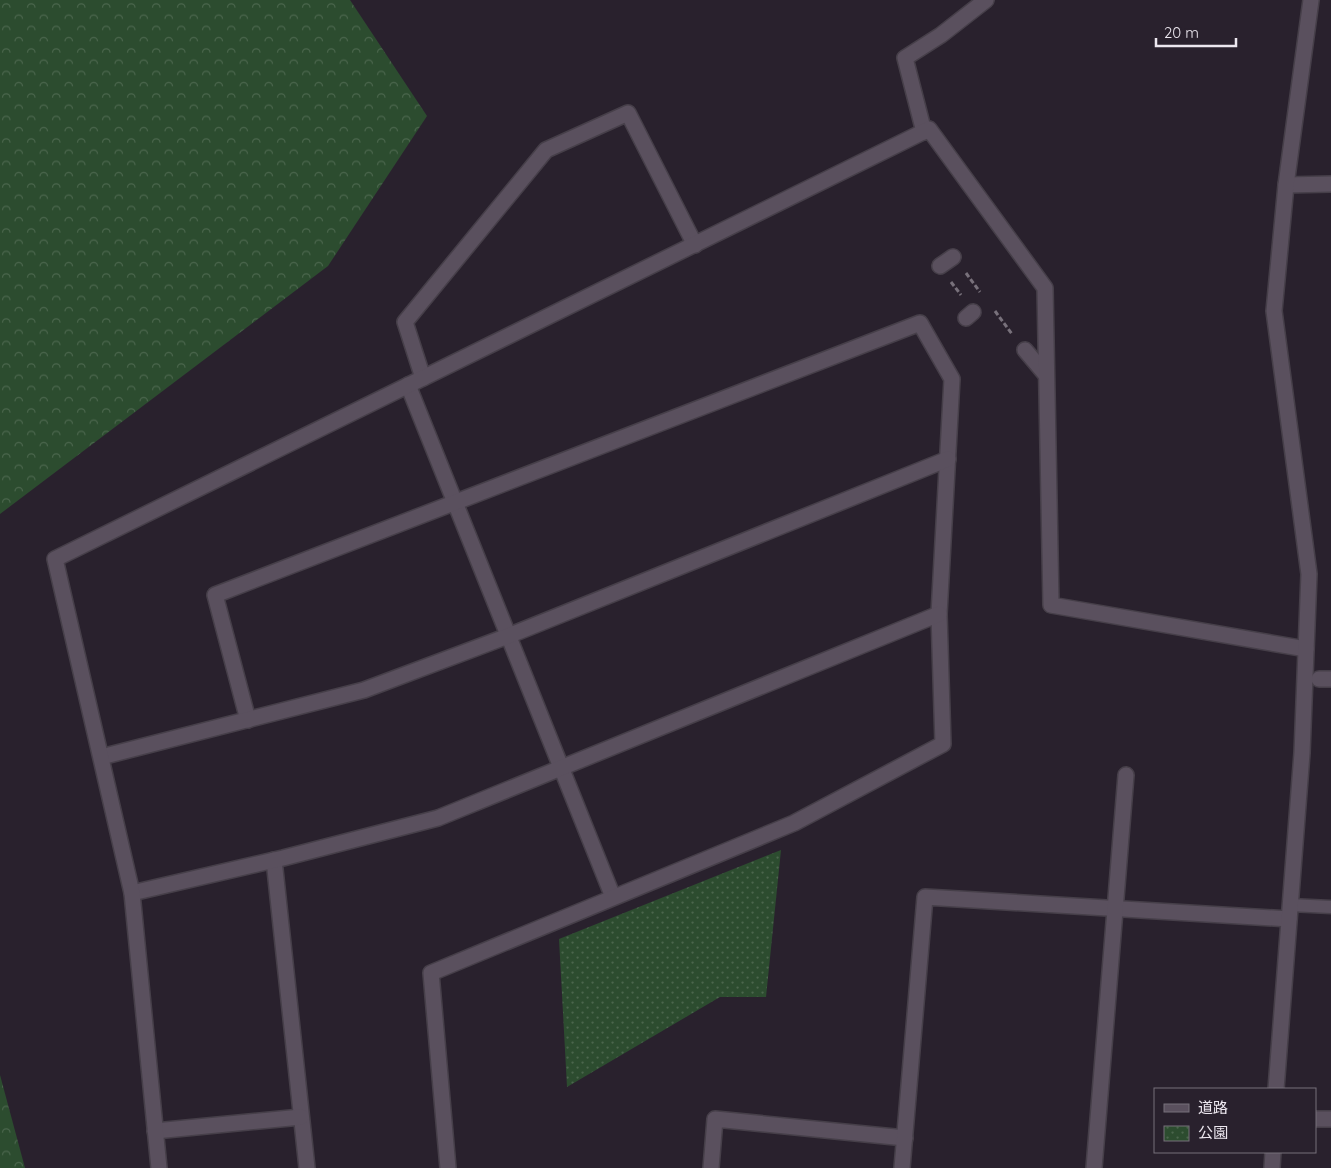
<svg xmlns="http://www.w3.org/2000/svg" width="1331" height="1168" font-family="Quicksand,'Noto Sans JP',sans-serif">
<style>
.forest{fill:url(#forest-crowns)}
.park{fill:url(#park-dots)}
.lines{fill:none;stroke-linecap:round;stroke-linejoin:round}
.lane-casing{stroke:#463f49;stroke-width:15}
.street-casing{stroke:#463f49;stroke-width:18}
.secondary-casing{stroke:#463f49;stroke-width:18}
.path{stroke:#78717b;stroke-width:3;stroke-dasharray:5 2.5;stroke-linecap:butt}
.lane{stroke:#5a505e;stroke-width:12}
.street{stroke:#5a505e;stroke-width:15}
.secondary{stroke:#5a505e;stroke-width:15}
</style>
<defs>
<pattern id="forest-crowns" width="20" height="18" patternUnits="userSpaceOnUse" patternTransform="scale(1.25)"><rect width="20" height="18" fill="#2c4c2f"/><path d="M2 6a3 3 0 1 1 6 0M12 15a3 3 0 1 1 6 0" fill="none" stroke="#4b664d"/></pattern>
<pattern id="park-dots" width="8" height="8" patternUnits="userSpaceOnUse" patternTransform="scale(1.25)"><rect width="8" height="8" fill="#2c4c2f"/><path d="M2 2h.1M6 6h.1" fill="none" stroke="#4b664d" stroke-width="1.8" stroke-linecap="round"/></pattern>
</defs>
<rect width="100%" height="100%" fill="#29212d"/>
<g class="forest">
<path d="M0 0H350L427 116 328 266 0 514Z"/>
<path d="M0 1075 25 1168H0Z"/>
</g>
<path class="park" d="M781 850 766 997H720L567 1087 559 939Z"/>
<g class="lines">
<defs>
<path id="lane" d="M1290 905 1331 907"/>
<g id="street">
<path d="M924 132 905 58 941 35 986 0"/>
<path d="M1286 185 1331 184"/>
<path d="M940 266 953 257"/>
<path d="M966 318 973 312"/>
<path d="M1025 350 1046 375"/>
<path d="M423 378 405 322 546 150 628 113 695 245"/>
<path d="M408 385 613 897"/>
<path d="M1319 679H1331"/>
<path d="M248 720 215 595 920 323 952 379 939 614 943 744 794 823 431 973 448 1168"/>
<path d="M109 755 364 690 508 636 948 459"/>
<path d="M274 860 307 1168"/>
<path d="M132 893 283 858 438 818 939 614"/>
<path d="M1315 1119H1331"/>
<path d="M155 1131 301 1117"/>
<path d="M159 1168 132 893 55 559 929 129 1045 288 1051 605 1306 649"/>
<path d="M711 1168 715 1119 905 1138"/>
<path d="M902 1168 925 897 1289 919"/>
<path d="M1094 1168 1126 775"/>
</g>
<g id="secondary">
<path d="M1276 1089 1302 753 1309 574 1274 311 1286 185 1311 0"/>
<path d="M1272 1168 1273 1152"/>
</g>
</defs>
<use href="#lane" class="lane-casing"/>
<use href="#street" class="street-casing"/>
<use href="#secondary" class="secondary-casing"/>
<g class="path">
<path d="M966 273 980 292"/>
<path d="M951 282 961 295"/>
<path d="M995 311 1012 334"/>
</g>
<use href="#lane" class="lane"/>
<use href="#street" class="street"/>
<use href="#secondary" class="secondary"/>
</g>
<rect x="1154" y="1088" width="162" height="65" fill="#29212d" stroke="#77707b"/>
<rect x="1164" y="1104" width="25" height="8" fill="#5a505e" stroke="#77707b"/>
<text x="1198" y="1113" font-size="15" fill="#ece7ef">道路</text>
<rect x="1164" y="1126" width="25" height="15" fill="url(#park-dots)" stroke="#77707b"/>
<text x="1198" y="1138" font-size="15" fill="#ece7ef">公園</text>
<path d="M1156 38v8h80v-8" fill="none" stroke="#ece7ef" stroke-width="2.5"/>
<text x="1164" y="38" font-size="15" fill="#ece7ef" stroke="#29212d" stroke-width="4" paint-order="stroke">20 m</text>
</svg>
